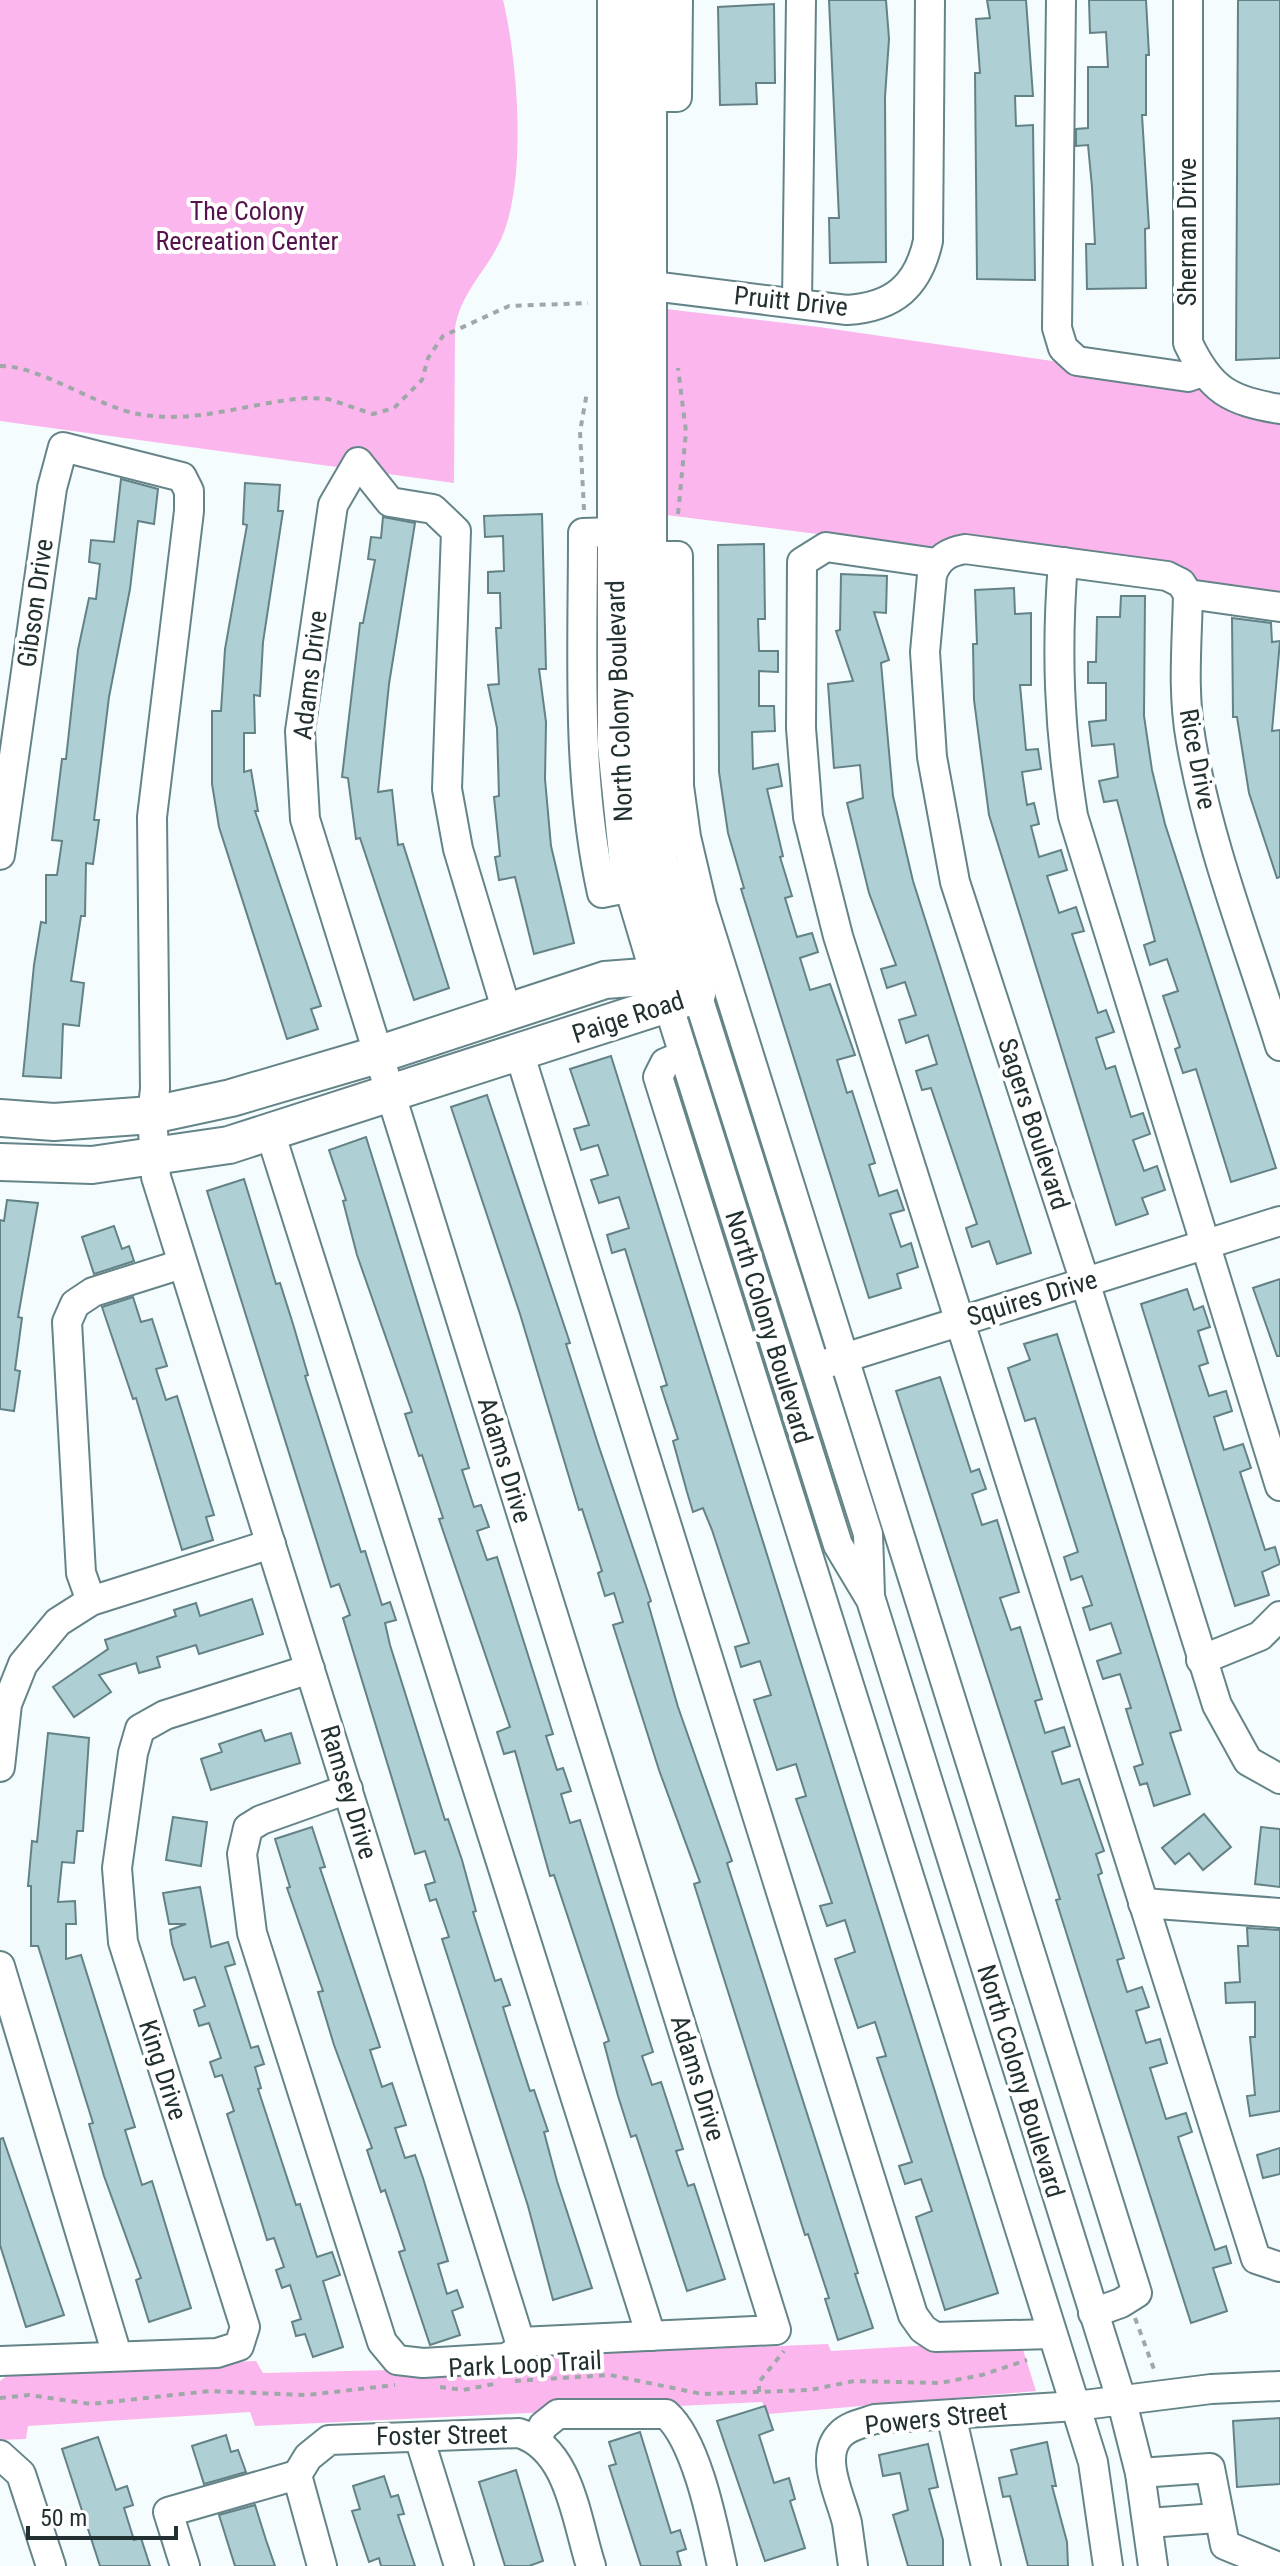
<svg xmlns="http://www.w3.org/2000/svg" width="1280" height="2566" font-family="'Roboto Condensed',sans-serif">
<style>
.green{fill:#fbb6ed}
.building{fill:#aed0d4;stroke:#638286;stroke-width:2}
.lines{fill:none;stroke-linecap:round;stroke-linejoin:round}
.minor-casing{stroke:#648488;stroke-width:32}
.major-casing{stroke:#648488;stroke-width:40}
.path{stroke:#9fa8a9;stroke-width:4;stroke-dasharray:6 6;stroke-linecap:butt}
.minor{stroke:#fff;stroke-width:28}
.major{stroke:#fff;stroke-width:36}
.labels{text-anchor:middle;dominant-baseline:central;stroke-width:8;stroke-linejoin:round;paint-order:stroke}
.park-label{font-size:26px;fill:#55124c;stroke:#fff}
.street-label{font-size:26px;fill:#223031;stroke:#fff}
</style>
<rect width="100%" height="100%" fill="#f5fcfd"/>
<g class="green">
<path d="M0 0H503C518 62 527 178 502 237 488 270 461 291 455 328L454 483 0 421Z"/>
<path d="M666 309 819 327 1280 394V592L658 514Z"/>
<path d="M1020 2340 1036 2391 768 2414 762 2402 255 2426 250 2412 28 2426 26 2439 0 2440V2381L14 2371 256 2361 263 2373 474 2368 517 2366 532 2356 828 2344 831 2351Z"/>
</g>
<g class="building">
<path d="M829 0H886L889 39 885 97 886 262 830 263 829 218H839Z"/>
<path d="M987 0H1026L1033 96H1015L1016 126 1033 125 1035 280 977 279 975 73H980L976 19 990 18Z"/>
<path d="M1089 0H1146L1149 55H1146V115H1142L1149 228 1145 229 1146 288 1087 289 1086 244H1095L1092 187 1088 145 1076 146V129L1088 128V67H1108L1106 32 1090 33Z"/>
<path d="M1238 0H1280V358L1236 360Z"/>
<path d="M774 4 775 83H756L757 104 720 105 718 7Z"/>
<path d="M121 479 158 489 154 524 138 521 130 589 109 697 94 820H99L93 864 86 863 85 916H81L71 981 84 983 79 1026 63 1024 61 1078 23 1076 34 965 41 922 46 923V875H57L62 841 52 840 62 759H66L78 650 89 598 96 599 100 564 89 562 91 540 114 542Z"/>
<path d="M245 483 280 485 278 511H283L263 642 260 696 254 695 255 733H244V772L251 770 258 811H255L321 1006 311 1009 318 1029 287 1039 219 827 212 784V711H221L225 649 247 525 243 524Z"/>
<path d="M542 514 546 669H539L546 722 545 779 551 846 574 943 534 954 515 877 499 880 495 857 500 856 494 797 499 796 497 728 488 685 499 684 496 628H501L500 593H488V572L504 571 503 536 485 537 484 516Z"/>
<path d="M383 517 415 523 389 684 378 792 392 790 398 845 403 844 449 988 414 1000 360 838 356 839 348 778 342 777 360 623H363L375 560 368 559 371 537 381 538Z"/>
<path d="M764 544 765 619H758L759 651H778V672L759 671V706H774L775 731 752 732 753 769 778 764 782 786 767 789 783 856 780 857 792 896 785 898 797 937 812 933 818 952 800 958 810 990 830 984 855 1055 837 1060 847 1093 852 1091 875 1163 869 1165 879 1196 897 1190 904 1210 890 1214 901 1247 911 1243 918 1267 897 1274 901 1288 869 1298 741 889 744 888 728 833 719 772 718 545Z"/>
<path d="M841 574 887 576 886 613 874 612 889 660 881 663 893 796 913 881 1031 1253 997 1264 989 1241 972 1247 966 1228 977 1224 931 1088 922 1090 916 1071 937 1064 928 1035 906 1043 899 1020 916 1015 905 982 887 988 881 969 896 965 869 893 847 803 863 798 860 765 834 768 828 684 853 681 836 631 840 630Z"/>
<path d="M1014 588 1015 614 1031 613V685H1020L1026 750 1038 749 1041 769 1022 772 1027 805 1034 803 1039 824 1031 826 1039 857 1061 850 1067 870 1047 876 1059 913 1076 907 1084 931 1072 934 1098 1013 1106 1010 1114 1032 1096 1038 1106 1069 1115 1066 1131 1117 1143 1113 1150 1134 1133 1140 1144 1171 1157 1166 1165 1190 1142 1198 1148 1214 1116 1225 989 815 974 700 973 644H977L975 590Z"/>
<path d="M1121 596H1145L1144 716 1152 770 1165 824 1276 1168 1231 1182 1196 1069 1183 1073 1175 1049 1180 1047 1163 996 1178 991 1167 959 1150 965 1144 945 1155 941 1117 800 1104 802 1099 781 1118 777 1114 744 1092 746 1089 722 1106 720V683H1088V662H1096L1097 617H1120Z"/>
<path d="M1232 618 1271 623 1272 642 1280 641 1272 731 1280 730V877L1277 878 1249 793 1237 717H1233Z"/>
<path d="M611 1056 998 2293 945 2310 916 2217 932 2211 921 2179 905 2184 899 2166 912 2162 877 2058 886 2056 875 2022 858 2028 835 1959 855 1952 845 1920 827 1926 820 1906 832 1903 796 1799 806 1796 796 1764 777 1770 754 1700 771 1695 760 1661 741 1667 735 1647 749 1643 712 1530 703 1508 693 1512 687 1492 673 1441 678 1439 661 1387 667 1385 625 1249 612 1253 607 1235 629 1228 619 1197 599 1203 591 1180 608 1175 598 1145 581 1150 574 1129 589 1125 570 1069Z"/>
<path d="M487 1095 570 1343 566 1344 599 1447 651 1601 648 1603 678 1707 732 1861 727 1863 858 2273 855 2274 873 2328 838 2340 825 2299 829 2298 808 2234 805 2235 694 1884 700 1882 659 1770 613 1625 623 1622 614 1593 605 1596 598 1573 602 1571 582 1509 579 1510 520 1314 451 1107Z"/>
<path d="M366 1137 469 1468 462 1470 474 1507 481 1505 489 1527 477 1531 487 1560 497 1557 553 1734 546 1736 557 1770 563 1768 571 1791 561 1794 570 1823 580 1820 653 2052 642 2056 652 2085 661 2082 683 2149 676 2151 688 2186 694 2184 725 2279 687 2291 636 2135 631 2137 618 2096 604 2043 609 2041 554 1875 550 1876 515 1751 504 1754 497 1732 510 1727 439 1519 443 1518 422 1455 419 1456 405 1414 412 1412 357 1255 343 1201 346 1200 329 1150Z"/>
<path d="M244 1179 276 1284 280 1283 293 1324 308 1375 305 1376 361 1552 365 1551 382 1605 390 1602 396 1620 385 1623 390 1645 445 1820 448 1819 462 1860 476 1911 473 1912 495 1981 501 1979 510 2005 503 2007 508 2023 530 2091 534 2090 548 2131 544 2132 557 2181 592 2288 553 2300 528 2206 442 1939 449 1937 436 1899 430 1901 425 1885 435 1882 425 1851 415 1854 343 1618 350 1615 339 1584 331 1587 207 1191Z"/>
<path d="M7 1200 38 1203 18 1317 22 1318 15 1370 20 1371 14 1411 0 1409V1220L4 1221Z"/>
<path d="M114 1226 122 1249 129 1246 134 1261 94 1274 82 1237Z"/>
<path d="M1280 1279V1356H1277L1253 1288Z"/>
<path d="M1187 1289 1194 1310 1203 1306 1210 1327 1198 1331 1208 1363 1199 1366 1209 1396 1226 1391 1232 1411 1214 1417 1224 1450 1243 1444 1251 1468 1240 1472 1265 1550 1275 1547 1280 1564 1262 1572 1269 1595 1235 1606 1141 1304Z"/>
<path d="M133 1297 141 1322 152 1319 167 1366 156 1369 166 1400 177 1396 214 1515 206 1517 213 1540 182 1550 136 1398 133 1399 102 1307Z"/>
<path d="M1057 1334 1181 1730 1170 1733 1190 1794 1154 1806 1147 1783 1140 1785 1134 1767 1143 1764 1126 1709 1131 1708 1120 1674 1103 1679 1097 1661 1121 1653 1111 1623 1090 1630 1083 1608 1092 1605 1082 1576 1071 1580 1064 1557 1078 1552 1035 1418 1025 1421 1008 1368 1030 1360 1024 1344Z"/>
<path d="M940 1377 971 1472 979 1469 986 1489 972 1494 982 1525 997 1520 1019 1592 1000 1598 1011 1630 1020 1627 1042 1699 1035 1701 1045 1733 1064 1727 1070 1746 1052 1752 1062 1784 1079 1779 1104 1851 1096 1854 1102 1873 1098 1875 1124 1958 1117 1960 1127 1992 1142 1987 1149 2007 1136 2011 1146 2043 1160 2039 1167 2063 1150 2068 1166 2119 1186 2113 1192 2132 1178 2137 1215 2250 1226 2246 1231 2263 1213 2268 1227 2311 1191 2323 1089 2005 1056 1900 1060 1899 896 1391Z"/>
<path d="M252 1599 263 1634 199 1654 196 1645 157 1657 160 1667 139 1673 136 1663 99 1675 111 1692 74 1717 53 1687 108 1649 105 1640 176 1616 174 1610 196 1603 200 1616Z"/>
<path d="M261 1730 265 1741 291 1733 300 1763 211 1790 201 1759 222 1752 219 1744Z"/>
<path d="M48 1733 89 1738 83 1831H77L74 1863 62 1862 58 1902 75 1901 76 1924H66V1959L81 1955 135 2127 125 2130 142 2185 152 2181 191 2308 149 2322 136 2280 141 2278 104 2176 89 2124 93 2123 38 1946H31V1886H28L32 1841 37 1842Z"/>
<path d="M1204 1814 1231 1847 1203 1870 1189 1853 1175 1864 1162 1848Z"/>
<path d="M173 1817 207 1822 201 1866 166 1860Z"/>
<path d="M312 1827 325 1867 320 1868 380 2047 370 2050 382 2087 392 2083 406 2125 395 2128 405 2158 415 2155 423 2178 448 2261 438 2264 447 2294 457 2290 463 2307 452 2311 460 2335 430 2345 399 2252 405 2250 385 2190 381 2192 367 2150 372 2148 334 2045 318 1992 323 1991 287 1888 290 1887 275 1839Z"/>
<path d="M1261 1827 1280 1829V1887L1255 1884Z"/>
<path d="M200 1887 211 1947 228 1942 235 1964 225 1967 251 2048 258 2046 264 2064 255 2067 261 2088 258 2089 296 2205 300 2204 317 2257 332 2252 340 2275 323 2281 343 2347 313 2357 305 2334 296 2336 292 2322 301 2319 290 2285 282 2288 276 2270 284 2267 274 2238 267 2240 260 2217 227 2114 234 2111 222 2075 215 2077 210 2062 221 2058 209 2023 199 2026 194 2010 205 2006 195 1977 184 1980 172 1944 170 1930 186 1924H169L163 1893Z"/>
<path d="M1247 1928 1280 1930V2111L1250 2116 1247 2096 1255 2095 1250 2037H1255V2002L1226 2003 1225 1983 1240 1982 1238 1946H1248Z"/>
<path d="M3 2138 64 2315 26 2327 0 2245V2139Z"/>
<path d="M1280 2148V2174L1263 2178 1257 2155Z"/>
<path d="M765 2406 773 2430 759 2435 774 2483 789 2478 795 2499 790 2501 805 2548 765 2561 717 2421Z"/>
<path d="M1280 2418V2484L1237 2487 1233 2421Z"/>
<path d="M640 2432 671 2533 680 2530 686 2549 677 2552 681 2566H641L609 2466 616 2464 609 2442Z"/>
<path d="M226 2435 231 2452 238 2450 246 2472 204 2484 192 2446Z"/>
<path d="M98 2437 116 2490 127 2486 133 2505 124 2508 134 2540 141 2538 150 2566H100L62 2449Z"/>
<path d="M1047 2442 1056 2486H1052L1067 2542 1068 2566H1028L1010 2496 1003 2497 999 2478 1017 2474 1011 2450Z"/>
<path d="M928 2444 938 2487 929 2489 943 2540V2566H908L893 2515 908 2510 900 2473 883 2476 879 2455Z"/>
<path d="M516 2470 543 2561 529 2566H505L479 2482Z"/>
<path d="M384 2476 391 2497 398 2495 404 2514 398 2515 415 2566H381L379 2558 369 2562 352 2511 360 2509 353 2486Z"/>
<path d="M255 2505 266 2540 275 2566H235L219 2515Z"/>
</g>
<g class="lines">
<defs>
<g id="minor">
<path d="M1061 0 1057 328 1063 348 1077 361 1188 377 1202 372"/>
<path d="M1188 0V343C1210 390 1230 401 1280 409"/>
<path d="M648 97H677L678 0"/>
<path d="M628 283 847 310C894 307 918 286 928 241L930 0"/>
<path d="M797 303 801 0"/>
<path d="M615 532 583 533C583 653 576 775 602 893L632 887"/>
<path d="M646 556H678L679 786 686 837 702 905 1137 2293 1121 2303 1093 2313"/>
<path d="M1063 562C1056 651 1059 728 1073 816L1280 1486"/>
<path d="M936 563 826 547 802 562 801 728 808 817 838 936 1256 2259 1280 2267"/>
<path d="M1188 594 1280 607"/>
<path d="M0 855 52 488 63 447 182 477 189 491V511L152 817 155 1089 152 1115 156 1177 520 2342 776 2330 305 819 300 731 333 505 358 462 390 502 433 509 456 531 447 789 458 849 507 1012"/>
<path d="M697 994 868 1534 870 1595"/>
<path d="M668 1004 838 1545 871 1600 1122 2402 1140 2473 1153 2566"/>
<path d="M1280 1046C1249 946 1209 845 1191 741 1182 692 1187 643 1188 594L1181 583 1167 576 965 549C948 552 938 558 932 575L925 652 932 757 955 882 1085 1282 1217 1705 1248 1761 1280 1779"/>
<path d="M519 1052 913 2315 923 2329 935 2337 1052 2334"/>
<path d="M684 1055 665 1063 658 1077 1093 2462 1108 2566"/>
<path d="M270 1132 651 2336"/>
<path d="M828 1363 1280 1221"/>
<path d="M91 1601 81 1573 67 1322 75 1304 93 1292 182 1264"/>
<path d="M1201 1660 1260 1636 1280 1616"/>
<path d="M0 1767 7 1704 23 1664 58 1622 91 1601 271 1544"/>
<path d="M348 1789 261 1820 248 1828 242 1854 252 1933 382 2342 397 2360 423 2363 506 2358 516 2352 520 2342"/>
<path d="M1143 1903 1280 1913"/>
<path d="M0 1966 117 2355"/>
<path d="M0 2361 217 2353 239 2346 245 2327 123 1942 117 1868 133 1753 140 1729 165 1715 310 1669"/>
<path d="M951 2415 986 2566"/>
<path d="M419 2437 459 2566"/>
<path d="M537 2439 543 2426 558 2414H666C697 2441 713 2525 722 2566"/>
<path d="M0 2455 21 2474 51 2566"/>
<path d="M1140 2473 1210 2468 1225 2545 1276 2566"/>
<path d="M1148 2523 1217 2518"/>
<path d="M185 2566 168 2512 297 2475"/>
<path d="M322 2566 297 2475 308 2457 329 2440 519 2433C570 2449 576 2520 591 2566"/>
<path d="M853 2566C851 2552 849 2537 847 2523 841 2497 818 2456 841 2434 850 2425 864 2423 875 2419L1076 2406 1211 2389 1280 2386"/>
</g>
<g id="major">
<path d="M616 0V745L629 873 668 1004"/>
<path d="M648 0V772L659 861 697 994"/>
<path d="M0 1118 54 1122 152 1115 231 1098 377 1055 605 980 644 977 680 988"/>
<path d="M0 1162 92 1165 229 1145 689 997"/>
</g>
</defs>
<use href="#minor" class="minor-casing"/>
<use href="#major" class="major-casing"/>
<g class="path">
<path d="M0 366C38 365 96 406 138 414 196 425 250 402 307 398L328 399 373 414 394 408 422 380 428 358 443 336 509 306 588 303"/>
<path d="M584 510 580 432 587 392"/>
<path d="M678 514 686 432 678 368"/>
<path d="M1135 2318 1155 2372"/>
<path d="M515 2381 610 2375 702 2394 810 2390 854 2381 940 2383 982 2375 1027 2360"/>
<path d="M440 2387 463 2390 494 2384"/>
<path d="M759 2392V2382L784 2351"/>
<path d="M0 2398 29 2395 91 2404 210 2391 307 2395 395 2385"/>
</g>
<use href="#minor" class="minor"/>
<use href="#major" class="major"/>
</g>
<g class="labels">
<g class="park-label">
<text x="247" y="211">The Colony<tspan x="247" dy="30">Recreation Center</tspan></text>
</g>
<g class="street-label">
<text transform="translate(1187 232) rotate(-90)">Sherman Drive</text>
<text transform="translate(791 301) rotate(6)">Pruitt Drive</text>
<text transform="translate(35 603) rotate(-82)">Gibson Drive</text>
<text transform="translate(310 675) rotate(-83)">Adams Drive</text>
<text transform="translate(619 701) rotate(-92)">North Colony Boulevard</text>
<text transform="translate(1198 759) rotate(79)">Rice Drive</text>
<text transform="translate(628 1017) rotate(-18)">Paige Road</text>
<text transform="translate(1034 1124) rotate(72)">Sagers Boulevard</text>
<text transform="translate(1032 1298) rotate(-17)">Squires Drive</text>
<text transform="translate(769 1327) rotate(73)">North Colony Boulevard</text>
<text transform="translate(505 1460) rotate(73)">Adams Drive</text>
<text transform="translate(349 1792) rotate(73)">Ramsey Drive</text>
<text transform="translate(163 2070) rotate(72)">King Drive</text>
<text transform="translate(698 2078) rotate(73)">Adams Drive</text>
<text transform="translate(1021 2081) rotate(73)">North Colony Boulevard</text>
<text transform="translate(525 2364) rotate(-3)">Park Loop Trail</text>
<text transform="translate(936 2418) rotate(-6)">Powers Street</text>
<text transform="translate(442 2435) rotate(-1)">Foster Street</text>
</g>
</g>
<path d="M28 2526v12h148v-12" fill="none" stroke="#223031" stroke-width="4"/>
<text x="40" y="2526" font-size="24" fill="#223031" stroke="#ffffff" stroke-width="6" paint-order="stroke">50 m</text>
</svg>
